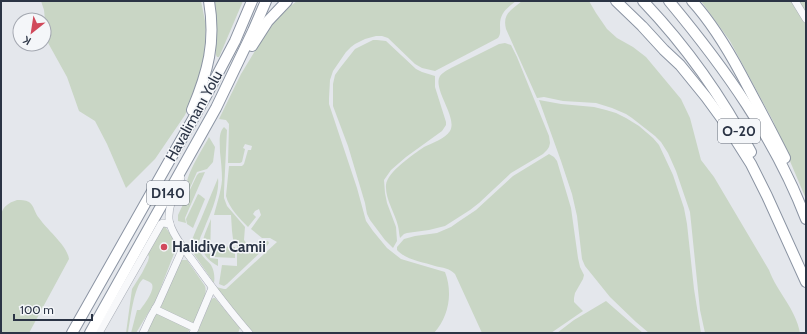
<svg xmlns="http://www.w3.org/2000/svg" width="807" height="334" font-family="Cabin,sans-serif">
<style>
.green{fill:#c9d6c5}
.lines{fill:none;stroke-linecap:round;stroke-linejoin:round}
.minor-casing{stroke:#a9aeb7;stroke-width:8}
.highway-casing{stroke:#8b94a3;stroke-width:12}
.minor{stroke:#f7f8fa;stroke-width:7}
.highway{stroke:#fff;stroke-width:10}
.poi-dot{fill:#d1495b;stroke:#f4f6f9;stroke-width:1.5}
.labels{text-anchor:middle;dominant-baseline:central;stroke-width:3;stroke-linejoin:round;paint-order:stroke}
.shield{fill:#f4f6f9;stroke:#676e7b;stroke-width:1}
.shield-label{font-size:14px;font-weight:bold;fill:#2b3445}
.street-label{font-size:15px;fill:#2b3445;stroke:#f4f6f9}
.poi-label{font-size:15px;font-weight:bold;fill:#2b3445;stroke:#f4f6f9;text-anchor:start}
</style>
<rect width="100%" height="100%" fill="#e4e7ec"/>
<g class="green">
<path d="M41 1H201L206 26 203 75 185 115 155 159 126 188 107 144 95 121 79 111 67 77 47 41 44 10Z"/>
<path d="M214 1H243L220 55 219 57H217L216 55Z"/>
<path d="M297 1H516C507 8 500 13 500 25 500 31 501 34 498 38L435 71 422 68 415 64 388 38 382 36H376L365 39 355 44 351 47 346 52 333 71 330 80 329 98V104L357 188 366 221 373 231 387 248 401 259 411 262 445 272C453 293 449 316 434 333H254L243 322 216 287 224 289H226L277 242 270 238H262L251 229 261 215 259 209 255 211 253 214 256 217 248 227C240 219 229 208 226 196L229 166H242L244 164 248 150H251L252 146 245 144 243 148 245 149 242 162 240 163H228L229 124 226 120 219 119 241 74 261 41 280 14Z"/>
<path d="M522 1H589L596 13 607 29 617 38 633 47 646 57 681 99 690 118 701 160 714 177 769 270C777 292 796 309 800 333H705L700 310 690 212 676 171 668 153 661 142 655 136 632 118 626 114 612 108 596 103 563 101 544 97 537 98 506 29C502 13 512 10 522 1Z"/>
<path d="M701 1H806V199L773 121 730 41Z"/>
<path d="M373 40H377L386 41 416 69 422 72 435 76V87L446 122V125L442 131 406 157 391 170 384 180 385 193 387 203 396 227 397 241 393 248 385 240 370 220 367 214 365 203 348 146 333 106V84L335 75 340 68 355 49Z"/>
<path d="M505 43 511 45 517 57 549 136 550 143 549 147 547 150 543 154 511 173 479 203 470 210 445 226 429 230 407 233 404 234 400 238C399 234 399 230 398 226 395 213 385 199 386 185 387 172 414 154 424 147 432 143 445 139 450 131 458 117 432 89 440 76 443 72 449 69 453 67 468 59 484 52 499 44Z"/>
<path d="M539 100 561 104 594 107 606 110 616 113 626 118 639 126 653 138 659 145 673 175 684 208 687 224 694 289 701 333H649L636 322 610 297 585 266 582 259 577 216 572 194 561 161Z"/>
<path d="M224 127 227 130 224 191V198L227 206 245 227 244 240 247 244C254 248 260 242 268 241L269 243 266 247 227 284 224 286 219 284 222 265 237 266V246L233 239 232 231 231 215H214C217 203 221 192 222 180 222 171 221 161 220 152 220 144 218 133 224 127Z"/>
<path d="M209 137 215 147 213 162 207 169 197 172 188 192 185 193C186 173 200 154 209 137Z"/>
<path d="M549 154 554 157 557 161 571 208 578 258 580 267 584 275 583 279 575 293 574 298V302L583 311 551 333H482L455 274C449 268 443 268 435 266 423 262 406 260 397 250V247L404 239 415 236 437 233 451 227 458 222 476 210 513 176Z"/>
<path d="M205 172 185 218 186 223 178 221V215L197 175 199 173Z"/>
<path d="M218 178C220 194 210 214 204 229 202 234 199 239 199 244 198 254 205 258 211 265 214 270 215 277 214 283L189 247 196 230 201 219Z"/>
<path d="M198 194 200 195 205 199 193 228 187 224 186 219Z"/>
<path d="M17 200C21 200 25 200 29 202 34 205 35 214 39 218 47 230 67 245 69 259L29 333H1V214C4 206 8 203 17 200Z"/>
<path d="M211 219 210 258 218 259V266C194 253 203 239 211 219Z"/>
<path d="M163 224C169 232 176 240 175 251L156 300 136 333H131L137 310H140C143 306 157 288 151 283 149 281 145 280 143 279 134 286 130 321 128 333H126L132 289 142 273 148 261 149 257 147 252Z"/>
<path d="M213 246 235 247V258L213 257Z"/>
<path d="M181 260H187L205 286C208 296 199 313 194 322L192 323 159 308 180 261Z"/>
<path d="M213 298H215L240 328 238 333H197L211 300Z"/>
<path d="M606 301 630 322 643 333H557L574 320Z"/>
<path d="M155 313 190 328 188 333H146Z"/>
</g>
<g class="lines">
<defs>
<g id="minor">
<path d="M795 1 806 19"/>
<path d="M181 178C176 190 168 205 169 219 170 232 185 250 193 261 211 286 229 310 249 333"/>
<path d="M155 309 195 328"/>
<path d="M99 333 161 224 163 223 170 224"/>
<path d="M143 333 151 316 158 304 183 248"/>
<path d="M193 333 212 288"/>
</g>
<g id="highway">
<path d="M616 1 642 26 664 50 680 65 706 97 725 123 751 164 767 196 806 282"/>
<path d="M643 1C685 45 722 97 751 152"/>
<path d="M669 1C724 67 775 138 806 219"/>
<path d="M692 1C712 23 727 48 741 74 756 102 771 130 785 158"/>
<path d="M252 46 268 21 287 1"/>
<path d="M192 110C208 72 216 42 209 1"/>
<path d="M72 333 206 96 235 41 252 1"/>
<path d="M90 333 216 108 253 31 266 1"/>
</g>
</defs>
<use href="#minor" class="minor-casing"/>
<use href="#highway" class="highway-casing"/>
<use href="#minor" class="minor"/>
<use href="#highway" class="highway"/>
</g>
<circle class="poi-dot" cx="164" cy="247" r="4"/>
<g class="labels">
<g class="shield">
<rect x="718" y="119" width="42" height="24" rx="3"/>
<rect x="147" y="181" width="42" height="24" rx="3"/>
</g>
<g class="shield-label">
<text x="739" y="131">O-20</text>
<text x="168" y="193">D140</text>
</g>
<g class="street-label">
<text transform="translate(194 116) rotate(-61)">Havalimanı Yolu</text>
</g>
<g class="poi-label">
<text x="172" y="247">Halidiye Camii</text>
</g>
</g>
<rect width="807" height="334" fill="none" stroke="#2b3445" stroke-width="4"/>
<g transform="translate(32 32) rotate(210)"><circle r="19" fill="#f4f6f9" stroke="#a4a8b1"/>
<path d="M0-3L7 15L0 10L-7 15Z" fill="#d1495b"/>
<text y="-6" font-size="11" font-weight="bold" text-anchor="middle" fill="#2b3445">K</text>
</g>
<path d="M14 314v6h78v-6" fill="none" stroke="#2b3445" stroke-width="2"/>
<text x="20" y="314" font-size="12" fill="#2b3445" stroke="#f4f6f9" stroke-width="3" paint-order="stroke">100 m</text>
</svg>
